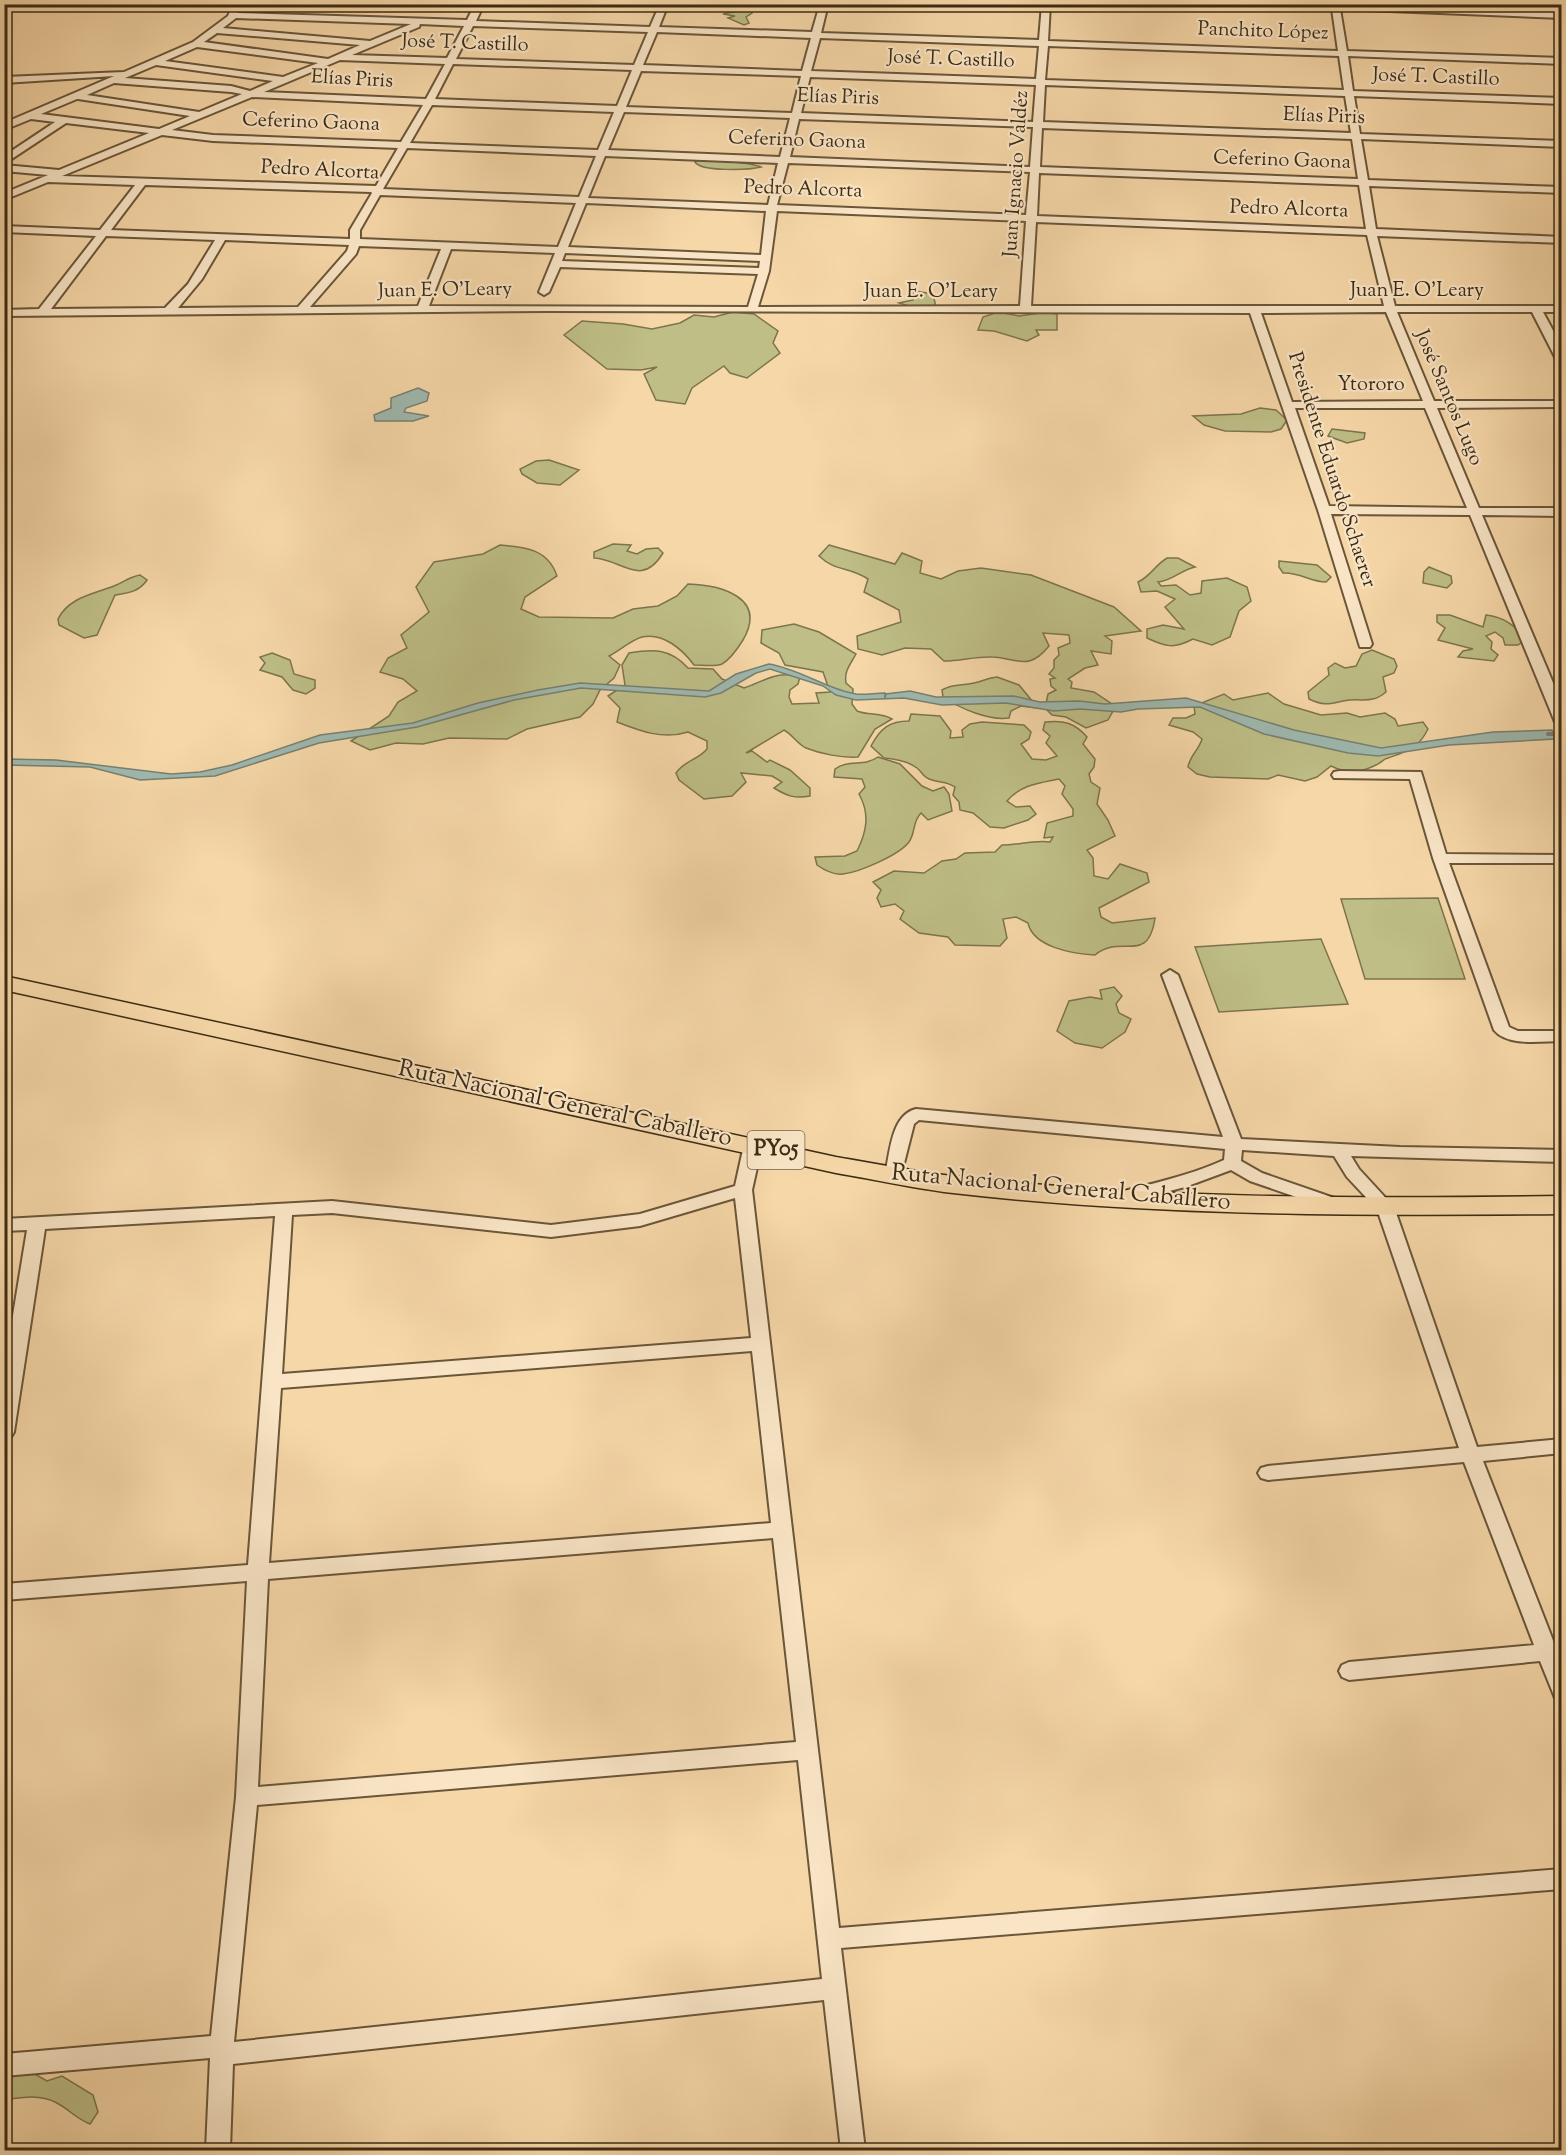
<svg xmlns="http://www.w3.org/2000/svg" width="1566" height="2155" font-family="'Sorts Mill Goudy',serif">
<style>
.green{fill:#bebe86;stroke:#7d744d;stroke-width:1.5}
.water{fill:#9eb8af;stroke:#778071;stroke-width:1.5}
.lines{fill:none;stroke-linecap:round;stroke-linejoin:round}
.stream{stroke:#778071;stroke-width:4}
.minor-casing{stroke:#6a5639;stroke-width:4}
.highway-casing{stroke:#3c2b14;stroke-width:3}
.minor{fill:#f9e5c6;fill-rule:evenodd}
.highway{fill:#f6d7a8;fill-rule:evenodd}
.labels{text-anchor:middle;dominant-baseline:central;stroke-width:4.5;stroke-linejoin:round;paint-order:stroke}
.far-street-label{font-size:20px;fill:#3c2b14;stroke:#f9e5c6}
.shield{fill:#f9e5c6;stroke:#756349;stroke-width:1.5}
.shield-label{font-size:22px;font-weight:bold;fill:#3c2b14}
.street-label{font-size:24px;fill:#3c2b14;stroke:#f9e5c6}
</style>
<rect width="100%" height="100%" fill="#f6d7a8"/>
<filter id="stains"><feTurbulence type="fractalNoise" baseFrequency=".00333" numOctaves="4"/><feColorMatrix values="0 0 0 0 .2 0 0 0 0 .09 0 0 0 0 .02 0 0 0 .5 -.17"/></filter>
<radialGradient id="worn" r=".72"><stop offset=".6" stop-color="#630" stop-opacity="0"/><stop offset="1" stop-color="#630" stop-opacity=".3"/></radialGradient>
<g class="green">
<path d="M763 5H775L773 7 793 10H752V13L746 17 749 23 744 25 728 18 735 16 723 14Z"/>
<path d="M700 159C711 159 752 163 761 167 749 170 701 172 695 162Z"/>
<path d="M915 291 933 294 936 307 915 308 899 303 913 300 911 295Z"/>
<path d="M733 312 754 314 778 331 773 343 780 353 747 378 730 373 724 366 692 388 685 404 656 400 644 374 657 367 641 370 607 369 564 335 582 321 623 324 652 329 680 323 694 315 714 317Z"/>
<path d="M998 312 1019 316 1047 312 1057 314V330H1036L1039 335 1027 341 994 331 978 330 983 317Z"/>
<path d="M1260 408 1276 410 1287 420 1281 429 1271 432 1225 431 1204 425 1193 416 1241 414Z"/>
<path d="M1332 429 1365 433 1364 439 1347 443 1328 436Z"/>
<path d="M549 460 579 470 560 485 537 483 522 474 520 469 536 461Z"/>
<path d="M613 544 631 545 627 551 637 554 646 549 658 548 663 553C641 589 622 559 594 558V552Z"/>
<path d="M500 545C525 547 548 549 557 576L525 597 521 609 539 617 613 618 633 609 658 606 677 596 688 584C720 585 768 597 743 640 738 648 731 659 722 664 715 667 702 665 694 665 683 650 663 632 642 637 631 640 619 651 609 656L620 665 614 678 600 690 593 704 580 717 527 729 507 739 449 738 423 744 396 743 370 750 351 741 389 716 398 702 417 691 403 679 380 672 388 658 407 648 401 635 429 612 416 587 434 562 483 554Z"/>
<path d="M829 545 895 564 902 553 922 561 920 573 941 579 958 571 981 568 1031 575 1114 607 1141 631 1105 636 1112 641 1111 654 1091 651 1098 665 1085 668 1068 679 1072 682 1071 688 1094 692 1112 704 1113 711 1108 720 1086 728 1066 717 1052 715 1045 708 1048 694 1056 690 1051 686 1050 679 1055 678 1049 674 1054 668V660L1059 655 1058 648 1070 643 1069 635 1043 633 1049 646C1028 672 1018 658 992 657 977 656 960 661 944 661L931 649 905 648 882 655 858 649 857 636 901 622 899 610 864 592 868 579C848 566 836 572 819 556Z"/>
<path d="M1167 558H1178L1195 567C1181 570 1172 581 1158 582L1161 586 1176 585 1190 595 1201 593 1202 581 1227 578 1247 587 1251 601 1239 611 1230 637 1212 645 1193 639C1174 649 1166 647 1147 638V629L1163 625 1184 629 1165 607 1175 599 1157 591 1141 592 1138 582C1151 576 1155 565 1167 558Z"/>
<path d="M1279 561 1317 565 1331 577 1326 582C1310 582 1300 572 1283 573L1279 567Z"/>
<path d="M1429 567 1451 576 1452 583 1447 588 1423 583 1424 572Z"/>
<path d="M140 575 147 580C139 592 128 593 115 595L97 635 84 638 59 625 58 619C69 597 94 594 114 586 124 582 129 577 140 575Z"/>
<path d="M1437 615H1450L1483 627 1486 615C1504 617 1516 625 1525 640L1518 645H1505L1503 638 1495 632 1486 636 1492 642 1491 649 1498 655 1494 661 1458 657 1463 651 1473 649 1438 640 1445 628 1437 622Z"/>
<path d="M794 624 819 632 856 654C850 665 844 671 846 683L853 689 852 704 857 711C870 716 880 712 892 719L875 729 858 757C842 758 821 754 806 748 797 744 793 735 784 730L746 753 752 751 767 762 770 760 790 770 810 788V796C795 799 787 796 774 788L782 782 772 776 741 773 746 782 732 796 704 799 679 780 676 773C685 760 698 760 707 749V741L688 732C663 740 640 731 617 722L620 708 608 696 625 685 622 665 629 653C653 649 670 648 688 668L713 669 722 679 744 688C765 681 777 670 800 677L798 684 790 690 789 697 792 704 819 703 816 693 830 692 823 672 785 665 779 653 761 643 762 630Z"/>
<path d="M1372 650 1394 659 1397 666 1394 673 1383 677 1386 692C1373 703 1365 699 1350 700 1332 702 1328 708 1309 699L1308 692 1329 675 1328 668 1335 663 1345 668 1356 666 1362 654Z"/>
<path d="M272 653 290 660 294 674 315 680V688L306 694 293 690 282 677 260 670 265 663 260 657Z"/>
<path d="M997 677 1019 685 1038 708 1021 706 1011 711 1009 718C989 721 959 708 943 697L942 690C953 683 962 686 974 683 983 681 988 678 997 677Z"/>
<path d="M1268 693 1284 704 1321 715 1347 713 1360 717 1385 713 1395 719 1398 726 1423 722 1428 729C1418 749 1408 751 1388 758 1383 759 1381 763 1376 765 1360 773 1347 774 1331 766L1317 777 1305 781 1278 775 1268 779 1210 777 1197 774 1188 767C1190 755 1199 750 1202 739L1193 732 1169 725 1173 718H1186L1195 714 1194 706 1224 694 1233 700Z"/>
<path d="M911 714 940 716 951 731 950 738 963 737 962 730 970 724 982 722 1024 725 1031 732 1029 739 1021 744 1032 759 1046 760 1057 756 1046 743 1050 736 1043 730 1045 722C1064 720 1075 723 1087 737L1083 744 1095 759 1094 767 1089 774 1091 782 1100 788 1097 804 1108 820 1115 836 1087 850 1093 858 1094 876 1108 879 1120 864 1147 873 1149 882 1099 908 1101 917 1112 923 1155 918C1148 966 1121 933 1095 955 1073 954 1033 947 1028 923L1016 917 1003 919 1007 938 1000 946 955 945 948 937 919 933 900 919 904 911 895 904 881 907 877 898 881 890 873 882 894 871 924 873 942 861 956 859 965 853 995 852 1002 845C1019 845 1033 840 1050 842L1053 837 1044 838 1047 823 1073 816V809L1062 794 1065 786 1059 779C1039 783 1020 785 1007 801L1016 807 1030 806 1036 814 1028 820 1004 828 990 827 973 813 960 810 959 802 953 795 955 787C946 781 941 783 932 780 923 778 923 773 917 768 908 761 896 759 884 758L871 746C880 729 889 721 909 721Z"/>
<path d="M878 757 900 764 922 786 933 791 944 787 949 794 952 811 928 820 921 813C912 822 916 832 909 842 899 855 860 872 843 874 834 875 824 870 817 865L815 857 845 856 857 851C867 831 870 814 859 794L865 787 862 779 834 777 835 769C849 759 864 767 878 757Z"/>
<path d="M1438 898 1465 979H1365L1341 899Z"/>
<path d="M1321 939 1348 1004 1219 1012 1195 947Z"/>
<path d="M1114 987 1122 996 1116 1004 1119 1013 1131 1019 1125 1032 1102 1048 1075 1043 1057 1031 1069 1001 1090 997 1102 999 1100 990Z"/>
<path d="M20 2073H33L47 2081 62 2076 93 2095 98 2112 90 2124C75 2118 70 2110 57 2103 40 2094 23 2097 5 2100L4 2081Z"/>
</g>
<g class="water">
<path d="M418 388 429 393 427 401 406 408 404 412 429 416 413 421H375L374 415 391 408V398Z"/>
<path d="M769 664C800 669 828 690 856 694 865 695 875 693 885 693V698L886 694 910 691 936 697 1014 696 1040 702 1079 701 1105 704 1186 698 1294 730 1381 748 1493 732 1552 730 1555 739 1449 745 1378 756 1348 753 1264 734 1200 707 1138 709 1121 712 1080 709 1054 711 1006 703 942 705 904 698 856 700 836 695 823 686 770 669 756 673 721 693 705 697 581 688 514 700 417 727 319 743 215 776 140 780 90 767 5 765V759L56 760 171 774 200 772 232 765 320 735 413 723 478 703 538 690 580 683 709 691 736 674Z"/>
</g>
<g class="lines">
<path class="stream" d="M1548 734H1562"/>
<defs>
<g id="minor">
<path d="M233 4 240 6 238 13 467 20 475 4H484L476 21 650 27 660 4H668L659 27 812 32 820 4H828L821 33 1039 40 1042 4H1050L1048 41 1338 51 1332 9 1257 4H1345L1562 12V18L1340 9 1347 51 1562 58V64L1348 56 1353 91 1562 98V104L1354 96 1360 134 1562 141V147L1361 139 1368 180 1562 187V193L1369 186 1376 229 1562 237V243L1377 236 1395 306H1562V312H1543L1562 347V362L1556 359 1532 312H1397L1434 401H1562V407L1437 408 1479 508H1562V516L1482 515 1562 704V726L1555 722 1470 515 1331 514 1372 644 1370 647H1360L1318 510 1250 313 546 311 4 316V310L39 309 96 236 4 232V226L100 230 135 185 48 182 4 200V193L48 175 4 171V165L59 170 149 133 66 123 4 164V156L55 122 31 119 4 130V123L114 76 4 83V77L124 72 193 42 228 16ZM236 18 411 24 370 41 223 28ZM420 24 464 26 447 58 352 55 419 27ZM473 26 648 32 634 65 456 59ZM657 32 811 38 802 71 643 65ZM217 33 360 45 328 59 204 42ZM820 38 1039 46 1036 79 811 71ZM1048 46 1339 56 1344 90 1045 80ZM197 47 318 63 283 77 165 61ZM340 60 445 64 426 99 264 92ZM453 64 632 70 617 106 435 99ZM156 65 273 81 250 91 231 86 125 78ZM641 71 801 76 792 113 626 107ZM810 77 1036 85 1033 122 801 113ZM114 83 231 92 242 94 199 112 87 95ZM1045 85 1345 96 1351 133 1043 122ZM252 97 423 105 401 142 213 135 172 130ZM77 99H78L190 116 159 129 41 114ZM432 105 614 112 598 150 410 143ZM624 112 790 118 780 157 608 150ZM799 119 1033 127 1030 167 790 157ZM1042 128 1352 139 1358 179 1040 167ZM162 135 213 141 398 148 376 186 62 176ZM407 148 596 156 579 197 383 189ZM605 156 778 163 768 205 588 198ZM788 163 1030 172 1026 215 777 205ZM1039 173 1359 185 1366 229 1037 216ZM145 185 371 192 372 193 350 230V239L111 230ZM380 195 576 203 558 247 360 239V230ZM586 203 766 211 761 255 568 247ZM777 211 1026 221 1020 306 758 307 769 271ZM1036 222 1367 235 1384 306H1031ZM106 236 215 240 188 284 165 308 51 309ZM225 240 349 245 347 251 298 307 178 308 202 279ZM359 246 441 249 418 306 310 307 356 254ZM451 249 555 253 539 292 544 295 549 292 560 267 758 274 748 307 429 306ZM565 253 760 261 759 268 562 261ZM1386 312 1423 401 1292 402 1261 313ZM1295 408H1425L1467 508 1329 506Z"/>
<path d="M326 4H415V5L411 8Z"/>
<path d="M1339 771 1421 772 1446 854 1562 855V863H1449L1509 1027 1518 1031H1562V1041C1542 1041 1508 1047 1494 1030L1433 858 1410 779 1334 778 1332 775 1334 772Z"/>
<path d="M1170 970 1178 975 1241 1139 1400 1147 1562 1150V1162L1351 1156 1359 1169 1394 1207 1477 1447 1562 1439V1453L1483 1461 1554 1643H1562V1700L1555 1698 1540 1661 1349 1680 1342 1677 1339 1671 1342 1665 1349 1662 1534 1645 1464 1462 1268 1480 1261 1478 1258 1473 1261 1468 1268 1466 1459 1448 1377 1209 1347 1177 1334 1156 1242 1150 1241 1161 1262 1173 1337 1199 1340 1203 1337 1207 1331 1209 1250 1181 1231 1170 1185 1187 1123 1203 1114 1197 1117 1193C1153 1183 1189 1176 1224 1160L1225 1149 919 1120 914 1124 900 1179 894 1181 885 1175C890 1153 891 1115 916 1109L1223 1137 1162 975Z"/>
<path d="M753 1139 762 1145 752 1190 839 1928 1562 1869V1889L841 1948 865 2150H841L824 2000 233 2064 230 2150H206L210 2058 4 2076V2054L211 2036 236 1797 247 1581 4 1600V1584L248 1565 275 1216 45 1229 14 1432 11 1437 4 1439V1370L27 1230 4 1231V1219L332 1201 551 1225 640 1214 735 1186 744 1145ZM735 1198 751 1338 282 1374 292 1215 332 1213 551 1237 640 1226ZM752 1351 771 1523 269 1563 281 1388ZM773 1538 796 1742 258 1787 268 1579ZM798 1760 822 1979 234 2042 257 1805Z"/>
</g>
<path id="highway" d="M4 976 836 1157C872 1163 908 1170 944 1175 1148 1199 1356 1199 1562 1196V1214C1356 1216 1148 1216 944 1192 908 1187 872 1179 836 1173L4 990Z"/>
</defs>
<use href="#minor" class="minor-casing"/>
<use href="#highway" class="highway-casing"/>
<use href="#minor" class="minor"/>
<use href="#highway" class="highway"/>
</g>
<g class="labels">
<g class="far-street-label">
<text transform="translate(1263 32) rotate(2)">Panchito López</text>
<text transform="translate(465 44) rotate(2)">José T. Castillo</text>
<text transform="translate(951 60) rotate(2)">José T. Castillo</text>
<text transform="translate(1436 78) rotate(2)">José T. Castillo</text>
<text transform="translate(352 80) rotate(3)">Elías Piris</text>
<text transform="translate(838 98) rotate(2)">Elías Piris</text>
<text transform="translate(1324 117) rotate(2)">Elías Piris</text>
<text transform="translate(311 123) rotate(2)">Ceferino Gaona</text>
<text transform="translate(797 141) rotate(2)">Ceferino Gaona</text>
<text transform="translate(1282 161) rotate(2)">Ceferino Gaona</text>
<text transform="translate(320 171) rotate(3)">Pedro Alcorta</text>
<text transform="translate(1017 174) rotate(-86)">Juan Ignacio Valdéz</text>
<text transform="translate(803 190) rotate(2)">Pedro Alcorta</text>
<text transform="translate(1289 210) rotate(2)">Pedro Alcorta</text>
<text transform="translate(445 291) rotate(-1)">Juan E. O'Leary</text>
<text x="1417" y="291">Juan E. O'Leary</text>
<text x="931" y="292">Juan E. O'Leary</text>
<text x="1371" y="385">Ytororo</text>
<text transform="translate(1448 398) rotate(67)">José Santos Lugo</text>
<text transform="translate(1331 470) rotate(72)">Presidente Eduardo Schaerer</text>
</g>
<rect class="shield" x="747.5" y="1131" width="57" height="38" rx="4.5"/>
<g class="shield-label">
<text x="776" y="1150">PY05</text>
</g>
<g class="street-label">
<text transform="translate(565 1104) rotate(12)">Ruta Nacional General Caballero</text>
<text transform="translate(1061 1188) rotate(5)">Ruta Nacional General Caballero</text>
</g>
</g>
<rect width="1566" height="2155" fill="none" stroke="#f6d7a8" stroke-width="24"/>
<rect x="6" y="6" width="1554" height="2143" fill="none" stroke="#3c2b14" stroke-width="3"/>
<rect x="12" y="12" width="1542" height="2131" fill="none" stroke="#3c2b14" stroke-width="1.5"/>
<rect width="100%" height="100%" filter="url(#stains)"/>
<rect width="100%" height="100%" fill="url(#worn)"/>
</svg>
